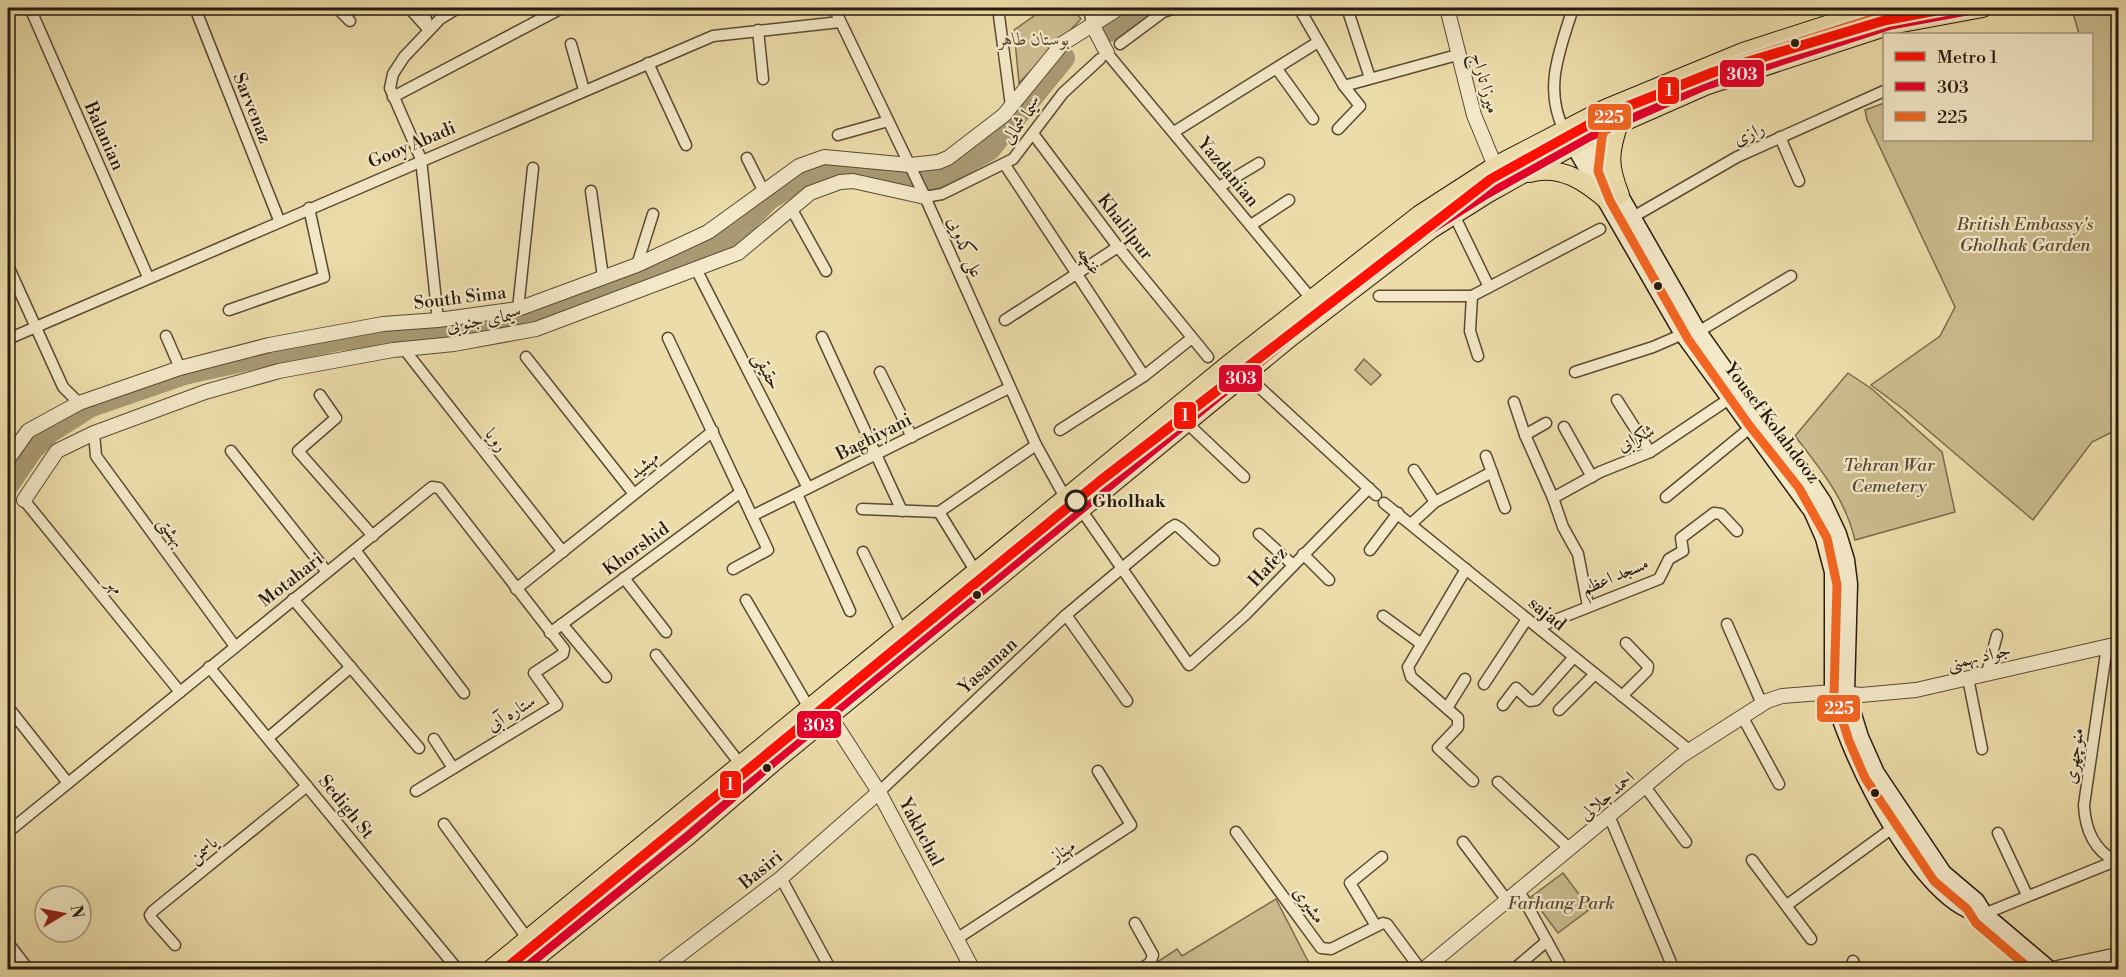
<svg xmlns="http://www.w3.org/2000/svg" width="2126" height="977" font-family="'Libre Bodoni',Amiri,serif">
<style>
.green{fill:#cbbb8e;stroke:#7a6a4e;stroke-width:1.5}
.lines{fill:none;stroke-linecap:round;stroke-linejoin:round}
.river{stroke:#a99a74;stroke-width:22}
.minor-casing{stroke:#594a34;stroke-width:13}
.tertiary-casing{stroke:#594a34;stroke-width:16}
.secondary-casing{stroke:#281a0d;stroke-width:19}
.primary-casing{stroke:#281a0d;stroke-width:20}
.minor{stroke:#f3e8c7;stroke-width:10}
.tertiary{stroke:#f3e8c7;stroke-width:14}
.secondary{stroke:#f3e8c7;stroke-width:16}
.primary{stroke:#ecdca9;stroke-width:18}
.bus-1-casing{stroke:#f3e8c7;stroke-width:14}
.bus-2-casing{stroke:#f3e8c7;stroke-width:14}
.bus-1{stroke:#e4002b;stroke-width:9}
.bus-2{stroke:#f26522;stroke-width:9}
.metro-1-casing{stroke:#f3e8c7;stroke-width:15}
.metro-1{stroke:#ff0f04;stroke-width:10}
.bus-dot{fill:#281a0d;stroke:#f3e8c7;stroke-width:2}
.stop-dot{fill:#f3e8c7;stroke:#281a0d;stroke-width:3}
.labels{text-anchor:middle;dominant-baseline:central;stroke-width:4.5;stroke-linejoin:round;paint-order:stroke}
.park-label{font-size:18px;font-style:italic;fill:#594a34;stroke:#f3e8c7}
.street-label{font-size:18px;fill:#281a0d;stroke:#f3e8c7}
.stop-label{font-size:18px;font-weight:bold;fill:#281a0d;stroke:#f3e8c7;text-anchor:start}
.line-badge{stroke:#f3e8c7;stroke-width:2}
.badge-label{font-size:16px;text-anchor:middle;font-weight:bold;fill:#fff}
</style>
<rect width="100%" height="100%" fill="#ecdca9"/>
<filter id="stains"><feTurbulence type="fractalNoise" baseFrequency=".00333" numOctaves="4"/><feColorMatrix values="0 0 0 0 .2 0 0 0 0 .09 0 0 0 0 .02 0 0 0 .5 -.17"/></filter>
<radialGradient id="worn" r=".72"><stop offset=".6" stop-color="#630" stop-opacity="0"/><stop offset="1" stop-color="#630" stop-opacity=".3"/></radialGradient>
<g class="green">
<path d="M1045 8H1073L1081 19 1019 83 1014 30Z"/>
<path d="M2102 8H2118V429L2092 442 2033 520 1903 409 1871 385 1940 336 1955 307 1867 120 1865 110 1884 103V140H2092V34H2079L2073 13Z"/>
<path d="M1364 359 1381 375 1371 385 1355 370Z"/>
<path d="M1848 373 1872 389 1942 452 1955 512 1855 540C1845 498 1821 470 1795 436Z"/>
<path d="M1563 873 1590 909 1558 933 1531 897Z"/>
<path d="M1276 899 1312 969 1145 970 1177 949 1182 956Z"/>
</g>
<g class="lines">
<g class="river">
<path d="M1110 31 1146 8"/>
<path d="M8 485 32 450 50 432 91 406 184 374 338 340 522 321 726 243 769 199 818 170 831 168 909 181H930L941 177 989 150 1064 58"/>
</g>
<defs>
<g id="minor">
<path d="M30 8 148 277"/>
<path d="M195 8 279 220"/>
<path d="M337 8 350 21"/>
<path d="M409 8 429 30"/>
<path d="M423 8 428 27"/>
<path d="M834 8 925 197 1036 445 1066 499"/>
<path d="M998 8 1011 106"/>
<path d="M1089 8 1092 24"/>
<path d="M1299 8 1344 86 1360 106 1338 129"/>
<path d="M1347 8 1370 78"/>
<path d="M758 30 763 79"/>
<path d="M571 44 584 90"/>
<path d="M1120 44 1163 12 1175 8"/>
<path d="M1107 53 1314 302"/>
<path d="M648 63 686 145"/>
<path d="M1277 69 1313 119"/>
<path d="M1344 86 1457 55"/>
<path d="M393 97 562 8"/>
<path d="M1564 130C1543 88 1560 50 1573 8"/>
<path d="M1174 132 1318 42"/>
<path d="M838 135 888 121"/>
<path d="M1034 135 1118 247 1208 357"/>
<path d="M1780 137 1799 181"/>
<path d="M747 158 763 190"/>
<path d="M1005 165 1144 376"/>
<path d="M1219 187 1259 163"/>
<path d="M591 191 603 277"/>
<path d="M925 197 942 194 1013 159 1063 93 1100 59"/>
<path d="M791 208 826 271"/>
<path d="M1454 215 1489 287"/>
<path d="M1633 217 1737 157 1884 91"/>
<path d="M1251 225 1289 200"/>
<path d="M637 265 653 214"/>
<path d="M8 266 63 387 79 403"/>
<path d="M696 269 808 488"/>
<path d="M1379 296H1472L1600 229"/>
<path d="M1472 296 1470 331 1478 356"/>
<path d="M518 309 533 168"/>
<path d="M229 310 324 277 309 208"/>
<path d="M438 320 421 159 390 88 393 74 404 57 440 19 458 8"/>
<path d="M1005 320 1118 247"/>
<path d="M1698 332 1791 276"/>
<path d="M166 336 180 368"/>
<path d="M822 337 902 511"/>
<path d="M668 338 768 550 733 569"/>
<path d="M8 339 713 36 840 22"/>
<path d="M404 349 563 552"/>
<path d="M526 357 634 494"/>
<path d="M880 372 912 437"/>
<path d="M1575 372 1653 347 1683 334"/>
<path d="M1246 375 1376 495"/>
<path d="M320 395 336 418 298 451 373 536"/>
<path d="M1617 400 1650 452"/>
<path d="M1514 402 1525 435 1553 498"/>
<path d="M1188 424 1244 477"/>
<path d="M1564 427 1592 477"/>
<path d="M1060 430 1144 376 1192 338"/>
<path d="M94 433 96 456 234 645"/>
<path d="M1525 435 1546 423"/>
<path d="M231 451 327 572"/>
<path d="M1486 456 1505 508"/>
<path d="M1414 470 1435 502"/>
<path d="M797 494 850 611"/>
<path d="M1666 497 1750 428"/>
<path d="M24 500 180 692"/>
<path d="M1384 503 1689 750"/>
<path d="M862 509 939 512"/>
<path d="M1082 511 1189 665 1245 615 1369 488"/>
<path d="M939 512 1036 445"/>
<path d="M939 512 976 572"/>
<path d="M752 516 1009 388"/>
<path d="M1411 524 1435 502 1492 472"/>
<path d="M1259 534 1293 565"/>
<path d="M355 550 464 693"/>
<path d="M1370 550 1398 513"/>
<path d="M863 552 902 632"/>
<path d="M1303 554 1329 580"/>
<path d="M1466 569 1408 667 1411 677 1458 718V727L1438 748 1473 781"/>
<path d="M624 578 666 632"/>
<path d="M516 589 713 431"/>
<path d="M293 599 419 748"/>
<path d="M746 600 809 708"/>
<path d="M1588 606 1578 554 1563 527 1553 498 1600 472 1650 452 1729 399"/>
<path d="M1066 615 1127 701"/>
<path d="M1383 616 1420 643"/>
<path d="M562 624 606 677"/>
<path d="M1727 624 1762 704"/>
<path d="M1538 627 1659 579 1669 559 1683 551 1681 538 1714 513 1721 514 1737 531"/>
<path d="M550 633 741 492"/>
<path d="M2107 646 2084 805C2085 828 2093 849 2115 861"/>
<path d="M656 655 741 765"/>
<path d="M209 667 458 970"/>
<path d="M1987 673 1997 635"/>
<path d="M1968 678 1982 749"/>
<path d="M1484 684 1527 619"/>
<path d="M1622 696 1647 671 1648 666 1626 643"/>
<path d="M1503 705 1516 688 1530 701 1536 700 1574 657"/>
<path d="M8 707 68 783"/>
<path d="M1447 708 1465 679"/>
<path d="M1559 710 1595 674"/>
<path d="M1742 716 1779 784"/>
<path d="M268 738 351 667"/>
<path d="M434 739 453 768"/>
<path d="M1498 782 1570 849"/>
<path d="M1646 788 1686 842"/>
<path d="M879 792 1066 615 1170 528 1175 525 1180 528 1214 560"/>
<path d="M1610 818 1674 970"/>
<path d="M444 824 527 938"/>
<path d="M8 832 432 487 439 488 564 649 563 654 534 673 557 705 416 791"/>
<path d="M1236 832 1321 948 1331 949 1383 923 1387 924 1421 970"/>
<path d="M1998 833 2027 895"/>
<path d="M1463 842 1506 899"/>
<path d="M1752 860 1811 939"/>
<path d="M781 878 831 970"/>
<path d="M1518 889 1563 970"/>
<path d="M1787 905 1898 824"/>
<path d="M1984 914 2118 860"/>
<path d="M1135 923 1153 955 1150 963 1139 970"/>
<path d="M1376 926 1350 883 1382 857"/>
<path d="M958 938 1131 825 1098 771"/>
<path d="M8 943 29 970"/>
<path d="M175 945 152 919 150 915 153 911 307 786"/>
<path d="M2104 958 2109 970"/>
<path d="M1853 961 1857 970"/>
<path d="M2044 969 2118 953"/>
<path d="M1513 970 1547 941"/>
</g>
<g id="tertiary">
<path d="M1447 8 1474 115 1495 166"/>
<path d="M1092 24 1107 53"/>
<path d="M8 459 28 431 79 403 180 368 269 345 383 324 438 320 518 309 637 265 708 232 799 166 824 157 910 165 938 162 948 158 1004 115 1062 44 1119 8"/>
<path d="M24 500 57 451 94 433 205 392 279 371 393 350 454 344 536 329 738 253 810 193 840 182 853 181 925 197"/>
<path d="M830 716 879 792 973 970"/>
<path d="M660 970 781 878 879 792"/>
<path d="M1423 970 1681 756 1767 701 1782 696 1833 692 1861 695 1916 690 2118 644"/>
</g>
<g id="secondary">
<path d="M1580 126 1698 332 1759 418 1809 481 1823 502 1838 534 1846 560 1849 584 1846 692 1860 737 1876 773 1943 873 1976 901 1984 914 2050 970"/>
<path d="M1568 135 1683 334 1812 511 1824 538 1833 572V692C1844 747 1922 909 1984 914"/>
</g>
<g id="primary">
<path d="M1619 123C1609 153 1608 165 1620 195"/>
<path d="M1529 173C1561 164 1586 182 1609 202"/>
<path d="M490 970 1229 364 1419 215 1495 166 1607 108 1743 52 1879 8"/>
<path d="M521 970 689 835 775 761 1292 336 1430 230 1487 194 1587 138 1705 86 1891 25 1983 8"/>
</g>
</defs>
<use href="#minor" class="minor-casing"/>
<use href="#tertiary" class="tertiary-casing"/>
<use href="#secondary" class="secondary-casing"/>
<use href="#primary" class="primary-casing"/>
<use href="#minor" class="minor"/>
<use href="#tertiary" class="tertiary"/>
<use href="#secondary" class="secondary"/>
<use href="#primary" class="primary"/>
<defs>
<path id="bus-1" d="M522 970 689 835 775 761 1292 336 1430 230 1487 194 1587 138 1705 86 1891 25 1983 8"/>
<path id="bus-2" d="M1920 8 1887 14 1740 61 1613 112 1608 119 1602 137 1598 171 1610 201 1688 339 1749 425 1799 488 1827 538 1837 585 1834 694 1849 741 1865 778 1934 881 1967 909 1976 923 2031 970"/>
</defs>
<use href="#bus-1" class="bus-1-casing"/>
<use href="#bus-2" class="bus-2-casing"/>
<use href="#bus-1" class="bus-1"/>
<use href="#bus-2" class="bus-2"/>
<defs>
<path id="metro-1" d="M504 970 1100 481 1491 179 1606 115 1714 72 1886 20 1949 8"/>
</defs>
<use href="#metro-1" class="metro-1-casing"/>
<use href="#metro-1" class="metro-1"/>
</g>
<g class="bus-dot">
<circle cx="1795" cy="43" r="5"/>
<circle cx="1658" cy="286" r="5"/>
<circle cx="977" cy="595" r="5"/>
<circle cx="767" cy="768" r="5"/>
<circle cx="1875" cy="793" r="5"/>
</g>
<circle class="stop-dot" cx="1076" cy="501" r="10"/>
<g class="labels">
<g class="park-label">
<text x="1034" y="39">بوستان طاهر</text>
<text x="2025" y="224">British Embassy's<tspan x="2025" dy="21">Gholhak Garden</tspan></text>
<text x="1889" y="465">Tehran War<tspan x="1889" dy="21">Cemetery</tspan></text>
<text x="1561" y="903">Farhang Park</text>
</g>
<g class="street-label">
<text transform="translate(1485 83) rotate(74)">میرزا تاراج</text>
<text transform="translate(252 108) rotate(68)">Sarvenaz</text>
<text transform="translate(1022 120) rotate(-53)">سیما شمالی</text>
<text transform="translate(1749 134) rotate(-25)">رازی</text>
<text transform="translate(104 136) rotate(66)">Balanian</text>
<text transform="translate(412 145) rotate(-23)">Gooy Abadi</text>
<text transform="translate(1228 172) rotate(50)">Yazdanian</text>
<text transform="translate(1125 227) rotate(52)">Khalilpur</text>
<text transform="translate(965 247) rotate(67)">علی کدویی</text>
<text transform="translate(1089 261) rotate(56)">غنچه</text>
<text transform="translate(460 298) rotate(-7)">South Sima</text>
<text transform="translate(484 320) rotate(-10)">سیمای جنوبی</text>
<text transform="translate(767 371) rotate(63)">حقیقی</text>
<text transform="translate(1772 423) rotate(53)">Yousef Kolahdooz</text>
<text transform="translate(874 437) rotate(-27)">Baghiyani</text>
<text transform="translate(1636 438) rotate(-27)">شکرابی</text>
<text transform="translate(496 440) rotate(52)">رویا</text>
<text transform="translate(644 465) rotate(-39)">مهشید</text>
<text transform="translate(171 532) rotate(54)">بهشتی</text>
<text transform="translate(636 549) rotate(-36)">Khorshid</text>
<text transform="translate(1268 567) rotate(-47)">Hafez</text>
<text transform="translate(1615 576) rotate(-23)">مسجد اعظم</text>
<text transform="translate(291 580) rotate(-38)">Motahari</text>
<text transform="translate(115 586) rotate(51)">مهر</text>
<text transform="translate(1547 614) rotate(39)">sajad</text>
<text transform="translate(1979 657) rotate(-13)">جواد بهمنی</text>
<text transform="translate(988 666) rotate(-43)">Yasaman</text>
<text transform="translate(511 713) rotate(-32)">ستاره آبی</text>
<text transform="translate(2074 756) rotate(-82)">منوچهری</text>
<text transform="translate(1607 796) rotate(-40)">احمد جلالی</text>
<text transform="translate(346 807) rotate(51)">Sedigh St</text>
<text transform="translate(921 832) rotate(62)">Yakhchal</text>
<text transform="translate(203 850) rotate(-39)">یاسمن</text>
<text transform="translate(1063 851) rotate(-32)">مهناز</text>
<text transform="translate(761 870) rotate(-39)">Basiri</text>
<text transform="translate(1309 905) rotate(54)">مشیری</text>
</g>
<g class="stop-label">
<text x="1092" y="501">Gholhak</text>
</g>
</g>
<g class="line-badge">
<rect x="1719" y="59" width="46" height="29" rx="6" fill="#e4002b"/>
<rect x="1657" y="76" width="23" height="29" rx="6" fill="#ff0f04"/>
<rect x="1587" y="103" width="45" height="28" rx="6" fill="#f26522"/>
<rect x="1218" y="364" width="45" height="29" rx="6" fill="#e4002b"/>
<rect x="1173" y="401" width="24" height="29" rx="6" fill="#ff0f04"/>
<rect x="1816" y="694" width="45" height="29" rx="6" fill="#f26522"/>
<rect x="796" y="710" width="46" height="29" rx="6" fill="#e4002b"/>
<rect x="719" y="770" width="23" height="29" rx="6" fill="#ff0f04"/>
</g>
<g class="badge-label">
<text x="1742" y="80">303</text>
<text x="1669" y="96">1</text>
<text x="1609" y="123">225</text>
<text x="1241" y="384">303</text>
<text x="1185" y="421">1</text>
<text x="1839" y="714">225</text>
<text x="819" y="731">303</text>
<text x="730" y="790">1</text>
</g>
<rect width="2126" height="977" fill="none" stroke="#ecdca9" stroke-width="30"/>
<rect x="9" y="9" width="2108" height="959" fill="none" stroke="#281a0d" stroke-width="3"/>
<rect x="15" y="15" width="2096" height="947" fill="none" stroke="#281a0d" stroke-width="1.5"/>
<rect x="1883" y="33" width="210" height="108" fill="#f3e8c7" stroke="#a2967d" stroke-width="1.5"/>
<rect x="1895" y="52" width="30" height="9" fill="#ff0f04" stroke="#a2967d" stroke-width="1.5"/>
<text x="1937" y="63" font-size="18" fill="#281a0d">Metro 1</text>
<rect x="1895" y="82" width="30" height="9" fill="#e4002b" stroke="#a2967d" stroke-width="1.5"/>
<text x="1937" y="93" font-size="18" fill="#281a0d">303</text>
<rect x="1895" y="112" width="30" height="9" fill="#f26522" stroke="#a2967d" stroke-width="1.5"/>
<text x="1937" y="123" font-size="18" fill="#281a0d">225</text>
<g transform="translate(63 914) rotate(80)"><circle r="28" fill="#f3e8c7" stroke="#a2967d" stroke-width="1.5"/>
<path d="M0-4.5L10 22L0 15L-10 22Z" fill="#8f2418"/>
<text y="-9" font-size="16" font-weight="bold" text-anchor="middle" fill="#281a0d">N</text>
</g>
<rect width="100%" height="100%" filter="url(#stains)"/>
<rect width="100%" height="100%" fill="url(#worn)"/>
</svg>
